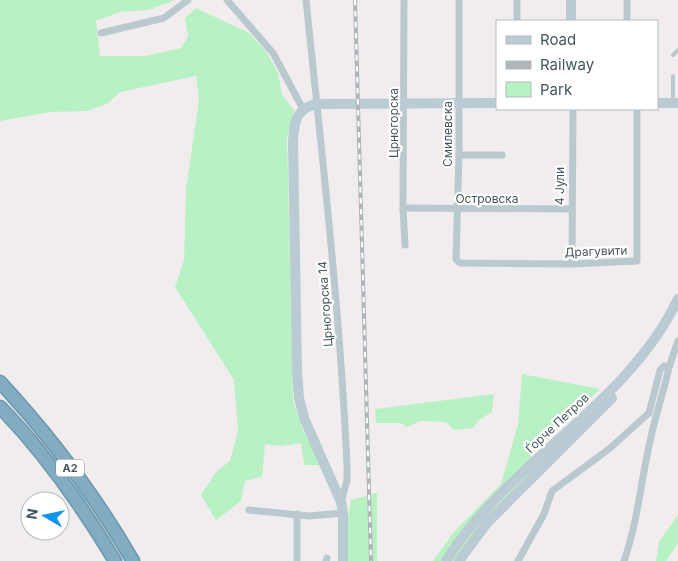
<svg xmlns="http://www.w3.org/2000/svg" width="678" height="561" font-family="Inter,sans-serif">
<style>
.green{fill:#b8f2c4}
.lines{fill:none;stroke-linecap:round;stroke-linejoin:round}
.highway-casing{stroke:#6c97ad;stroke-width:15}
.lane{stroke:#bac9ce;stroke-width:4}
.street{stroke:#bac9ce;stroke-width:7}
.secondary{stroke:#bacbd4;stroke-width:10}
.highway{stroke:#81acc1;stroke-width:12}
.rail-casing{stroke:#afb5b9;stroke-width:4}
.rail{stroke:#fff;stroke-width:2;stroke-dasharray:5.5;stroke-linecap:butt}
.labels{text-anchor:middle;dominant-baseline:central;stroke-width:4.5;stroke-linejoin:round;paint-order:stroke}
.shield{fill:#fff;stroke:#7c898e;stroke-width:1}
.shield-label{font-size:11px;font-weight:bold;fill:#44565d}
.street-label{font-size:12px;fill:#44565d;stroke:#fff}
</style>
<rect width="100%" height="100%" fill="#f1edee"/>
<g class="green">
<path d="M0 0H175L149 10 120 12 96 21 100 56H145L181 48 188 36 185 18 196 8 249 33 266 51 278 73 282 95 294 110 287 137 293 401 303 430 322 465H304L301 443 281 446 265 444 262 477 245 481 241 501 216 520 201 495 216 472 230 461 238 431 234 380 175 287 184 260 186 189 199 100 196 76 120 92 107 104 87 111 50 112 0 121Z"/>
<path d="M522 374 600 389 532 454 531 461 546 467 484 532 464 561H433L453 533 501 484 518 424Z"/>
<path d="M494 394 492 412 480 419 473 428 454 430 446 422 420 421 407 427 400 423H376L375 409Z"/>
<path d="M377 493V561H347V523L351 500Z"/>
<path d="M678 515V543L666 561H656L659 542Z"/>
</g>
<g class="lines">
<defs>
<g id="highway">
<path d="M0 382C50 436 96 497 133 561"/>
<path d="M0 407C45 453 82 506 115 561"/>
</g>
</defs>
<use href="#highway" class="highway-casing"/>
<g class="lane">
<path d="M673 55 678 50"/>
<path d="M673 76V102"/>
</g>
<g class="street">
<path d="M227 0 273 53 303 109"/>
<path d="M306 0C322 155 340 310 347 465V480L341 502"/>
<path d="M404 0 403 208 405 245"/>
<path d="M459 0V155L456 259 460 263 572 264 637 261V109"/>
<path d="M517 21V0"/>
<path d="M627 21V0"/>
<path d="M101 33 164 18 188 0"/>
<path d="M459 155H502"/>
<path d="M403 208 572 209"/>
<path d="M572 264 573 109"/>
<path d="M249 510 309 516 343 513"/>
<path d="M297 514V561"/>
<path d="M326 561 327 558"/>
<path d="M518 561 544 514 552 491 609 449 649 413 660 370 664 366 669 367 678 341"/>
<path d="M624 561C638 521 641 479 651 437 656 413 664 391 669 367"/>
</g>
<g class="secondary">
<path d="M571 0V21"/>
<path d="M657 103H678"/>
<path d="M343 561V513L341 502 304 418 299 398 297 371 293 142C294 122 296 108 317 104L497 103"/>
<path d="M446 561C508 461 627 406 678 299"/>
<path d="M459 561 487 523 612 398"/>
</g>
<use href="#highway" class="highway"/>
<defs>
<path id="rail" d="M355 0 371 561"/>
</defs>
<use href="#rail" class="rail-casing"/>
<use href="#rail" class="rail"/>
</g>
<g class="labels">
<rect class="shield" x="56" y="459.5" width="28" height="17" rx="4"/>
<g class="shield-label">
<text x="70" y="468">A2</text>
</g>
<g class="street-label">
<text transform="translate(393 123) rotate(-90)">Црногорска</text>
<text transform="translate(447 134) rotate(-90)">Смилевска</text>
<text transform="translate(559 186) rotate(-90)">4 Јули</text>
<text x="487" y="198">Островска</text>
<text transform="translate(596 251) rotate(-2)">Драгувити</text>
<text transform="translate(325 304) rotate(-94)">Црногорска 14</text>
<text transform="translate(557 423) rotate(-43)">Ѓорче Петров</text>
</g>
</g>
<rect x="496" y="20" width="162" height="90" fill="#ffffff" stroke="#b4bbbe"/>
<rect x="506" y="36" width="25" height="8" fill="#bacbd4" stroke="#b4bbbe"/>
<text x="540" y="45" font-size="15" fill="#44565d">Road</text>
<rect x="506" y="61" width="25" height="8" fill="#afb5b9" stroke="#b4bbbe"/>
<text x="540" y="70" font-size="15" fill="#44565d">Railway</text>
<rect x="506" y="82" width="25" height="15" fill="#b8f2c4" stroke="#b4bbbe"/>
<text x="540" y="95" font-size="15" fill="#44565d">Park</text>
<g transform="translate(45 516) rotate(279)"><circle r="24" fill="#ffffff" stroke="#b4bbbe"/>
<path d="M0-4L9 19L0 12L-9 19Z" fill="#0a96ee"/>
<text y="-8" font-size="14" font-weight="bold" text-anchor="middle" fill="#44565d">N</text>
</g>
</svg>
